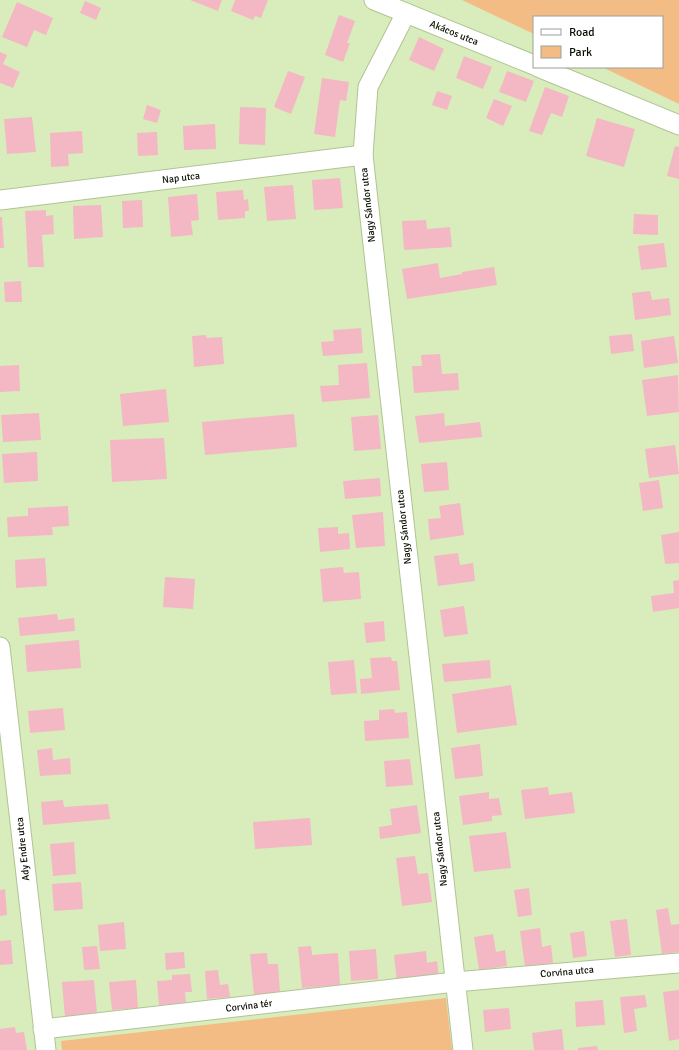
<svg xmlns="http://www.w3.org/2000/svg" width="679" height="1050" font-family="Signika,sans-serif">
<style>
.green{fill:#f3bc85}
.building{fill:#f3b8c3}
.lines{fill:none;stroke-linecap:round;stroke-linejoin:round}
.minor-casing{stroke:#b0c494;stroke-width:21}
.minor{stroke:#fff;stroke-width:19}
.labels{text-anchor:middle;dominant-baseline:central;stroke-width:4;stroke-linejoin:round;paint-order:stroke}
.street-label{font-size:10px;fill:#080e01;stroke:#fff}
</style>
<rect width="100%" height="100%" fill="#d8edbb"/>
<g class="green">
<path d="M462 0H679V104L602 67H662V17H534V34Z"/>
<path d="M446 998 452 1050H62L61 1041Z"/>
</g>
<g class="building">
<path d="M190 0H222L218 11Z"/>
<path d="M235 0H268L261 18 255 16 253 20 231 11Z"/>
<path d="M85 1 101 8 96 20 80 13Z"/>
<path d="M17 2 53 18 46 35 34 30 27 47 2 37Z"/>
<path d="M339 15 355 21 347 43H350L343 62 325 55Z"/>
<path d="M419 37 444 49 434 71 409 60Z"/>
<path d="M0 52 7 55 3 64 20 72 13 88 0 83Z"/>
<path d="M464 56 492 67 483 89 456 78Z"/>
<path d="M288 71 305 77 291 114 274 107Z"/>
<path d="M507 71 534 81 526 102 499 92Z"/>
<path d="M322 78 349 82 346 101 340 100 335 137 314 134Z"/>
<path d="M545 87 569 96 562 117 551 113 542 135 529 131Z"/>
<path d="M437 91 452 96 447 110 432 105Z"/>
<path d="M494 99 512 106 503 126 486 118Z"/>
<path d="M147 105 161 110 157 123 143 119Z"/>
<path d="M240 107 266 108 265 145 239 144Z"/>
<path d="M32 117 36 152 7 154 4 119Z"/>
<path d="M597 118 635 129 624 167 586 156Z"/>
<path d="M215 124 216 149 184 150 183 126Z"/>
<path d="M82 131 83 153 68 154 69 166 51 167 50 133Z"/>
<path d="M157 132 158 155 138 156 137 133Z"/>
<path d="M675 146 679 147V179L667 176Z"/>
<path d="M340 178 343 208 314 210 312 180Z"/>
<path d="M293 185 296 219 267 221 264 187Z"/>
<path d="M243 190 244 200 248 199 249 211H245V218L218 220 216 192Z"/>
<path d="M197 194 199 220 191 221 193 235 171 237 168 197Z"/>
<path d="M142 200 143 227 123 228 122 201Z"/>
<path d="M101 205 103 237 74 239 73 206Z"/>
<path d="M46 210V216L53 215 54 234 42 235 44 267H28L25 211Z"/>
<path d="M634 214 658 215V235L633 234Z"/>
<path d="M0 217H2L4 248H0Z"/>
<path d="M426 220 427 229 450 227 452 247 404 250 402 221Z"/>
<path d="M664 243 667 267 641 270 638 246Z"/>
<path d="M438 263 440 278 462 274V272L494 267 497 285 407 299 402 269Z"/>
<path d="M21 281 22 302H5L4 282Z"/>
<path d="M650 291 652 300 669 298 671 315 635 320 632 293Z"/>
<path d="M361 328 363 353 323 356 321 342 334 341 333 330Z"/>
<path d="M632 334 634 351 611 354 609 336Z"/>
<path d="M206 335 207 338 222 337 224 364 194 367 192 336Z"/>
<path d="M674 336 678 363 644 368 641 341Z"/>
<path d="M440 354 442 374 458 373 459 390 414 393 412 366H422L421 355Z"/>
<path d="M367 363 370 398 322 402 320 386 339 385 338 365Z"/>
<path d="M19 365 20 391 0 392V366Z"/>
<path d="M678 375 679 412 647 416 642 380Z"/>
<path d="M166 389 169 422 123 426 120 394Z"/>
<path d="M39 413 41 440 3 442 1 415Z"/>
<path d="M444 413 445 426 480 422 482 437 419 443 415 416Z"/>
<path d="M294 414 297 447 205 455 202 422Z"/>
<path d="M378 415 381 449 354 451 351 417Z"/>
<path d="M164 438 167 479 112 482 110 440Z"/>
<path d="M675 445 679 474 649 478 645 449Z"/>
<path d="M37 452 38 481 4 483 2 454Z"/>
<path d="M447 462 449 490 424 492 421 464Z"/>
<path d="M380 478 381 496 345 499 343 481Z"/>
<path d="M659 480 663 508 643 511 639 483Z"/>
<path d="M460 503 464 535 430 540 428 519 441 518 439 506Z"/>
<path d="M68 506 69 526 52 527 53 535 8 537 7 517 28 516V508Z"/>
<path d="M383 512 385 546 356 548 352 515Z"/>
<path d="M338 527V534L349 533 350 549 320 552 318 528Z"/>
<path d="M679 532V563L665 564 661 535Z"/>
<path d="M458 553 460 565 473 563 475 581 438 586 434 556Z"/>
<path d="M45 558 47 586 16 588 15 560Z"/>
<path d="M343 567 344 573 359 572 361 599 323 602 320 569Z"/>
<path d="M165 577 195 579 193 609 163 607Z"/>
<path d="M679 580V608L653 612 651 596 674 593 673 581Z"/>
<path d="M464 606 468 634 444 637 440 610Z"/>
<path d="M57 614 58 620 74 618 75 631 20 636 18 618Z"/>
<path d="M384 621 385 641 366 643 364 623Z"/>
<path d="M79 640 81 668 27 672 25 645Z"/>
<path d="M391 657 392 661H397L400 690 361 694 360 679 372 678 370 658Z"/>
<path d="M354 660 357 693 331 695 328 662Z"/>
<path d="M490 660 491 678 444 682 442 664Z"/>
<path d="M511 685 517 725 457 733 452 694Z"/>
<path d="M63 708 65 730 30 733 28 711Z"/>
<path d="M394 709 395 713 407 712 409 738 365 741 364 721 379 720V710Z"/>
<path d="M480 744 483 776 455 779 451 748Z"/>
<path d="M52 748 53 760 70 758 71 774 40 776 37 750Z"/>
<path d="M410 759 413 785 386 787 384 761Z"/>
<path d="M548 787 549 795 572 792 575 813 525 819 521 790Z"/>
<path d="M489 792V799L499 798 502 815 492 816V821L463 825 459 796Z"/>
<path d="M63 800 64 807 108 804 110 819 43 825 41 802Z"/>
<path d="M417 805 421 833 380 839 379 827 392 825 390 809Z"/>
<path d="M310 818 312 845 255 849 253 822Z"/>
<path d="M506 832 511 868 474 872 469 836Z"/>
<path d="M74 842 76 874 53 876 50 844Z"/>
<path d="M415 856 418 874 428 873 432 902 402 906 396 858Z"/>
<path d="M81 882 83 909 54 911 52 884Z"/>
<path d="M529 888 532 915 518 917 514 890Z"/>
<path d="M5 889 7 915 0 916V890Z"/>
<path d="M668 908 671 925 679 924V952L662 954 656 910Z"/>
<path d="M627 919 631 955 615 957 610 921Z"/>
<path d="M124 922 126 949 100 951 98 925Z"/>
<path d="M540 928 542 947 551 945 553 963 525 967 520 931Z"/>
<path d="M584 931 587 956 573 958 570 933Z"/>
<path d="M493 934 496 952 505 950 507 966 479 970 474 937Z"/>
<path d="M11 940 13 964 0 965V941Z"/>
<path d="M97 946 100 969 84 970 82 947Z"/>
<path d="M311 946 312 955 338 953 340 985 302 988 298 947Z"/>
<path d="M376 949 378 979 351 981 349 951Z"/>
<path d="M426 951 427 963 437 961 439 978 397 983 394 955Z"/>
<path d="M184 952 185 968 166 970 165 953Z"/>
<path d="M267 953 268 964H278L280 993 254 995 250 954Z"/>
<path d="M218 970 220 985 228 984 230 997 207 999 205 971Z"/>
<path d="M190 974 192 992H185L186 1003 159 1005 157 981 172 980V975Z"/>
<path d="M94 980 97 1014 65 1017 62 982Z"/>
<path d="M136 980 138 1008 112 1010 109 982Z"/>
<path d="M679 990V1039L669 1041 663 992Z"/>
<path d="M645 995 647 1007 634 1009 637 1031 624 1033 620 997Z"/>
<path d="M603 1000 605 1025 576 1027 575 1002Z"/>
<path d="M509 1008 511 1029 485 1032 483 1010Z"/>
<path d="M15 1027 16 1033 24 1032 27 1050H0V1029Z"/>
<path d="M562 1029 564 1050H534L532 1033Z"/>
<path d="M597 1046 598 1050H578V1048Z"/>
</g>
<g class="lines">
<defs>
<g id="minor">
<path d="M374 0 534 65"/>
<path d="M406 13 368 87 363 155 463 1050"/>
<path d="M538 67 679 125"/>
<path d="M0 200 363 155"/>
<path d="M0 647 46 1050"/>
<path d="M43 1029 455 982 679 963"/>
</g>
</defs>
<use href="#minor" class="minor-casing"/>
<use href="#minor" class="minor"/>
</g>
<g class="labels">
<g class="street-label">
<text transform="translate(454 33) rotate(22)">Akácos utca</text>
<text transform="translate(181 178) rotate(-7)">Nap utca</text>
<text transform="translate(368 205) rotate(-96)">Nagy Sándor utca</text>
<text transform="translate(404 527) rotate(-96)">Nagy Sándor utca</text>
<text transform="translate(23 849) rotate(-96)">Ady Endre utca</text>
<text transform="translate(440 849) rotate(-96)">Nagy Sándor utca</text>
<text transform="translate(567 972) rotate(-5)">Corvina utca</text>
<text transform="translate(249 1006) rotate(-7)">Corvina tér</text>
</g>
</g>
<rect x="533" y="16" width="130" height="52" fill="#ffffff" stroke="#9c9f99"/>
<rect x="541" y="29" width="20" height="6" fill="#ffffff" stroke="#9c9f99"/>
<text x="569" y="36" font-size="12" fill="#080e01">Road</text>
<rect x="541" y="46" width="20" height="12" fill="#f3bc85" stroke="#9c9f99"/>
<text x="569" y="56" font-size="12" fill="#080e01">Park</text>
</svg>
